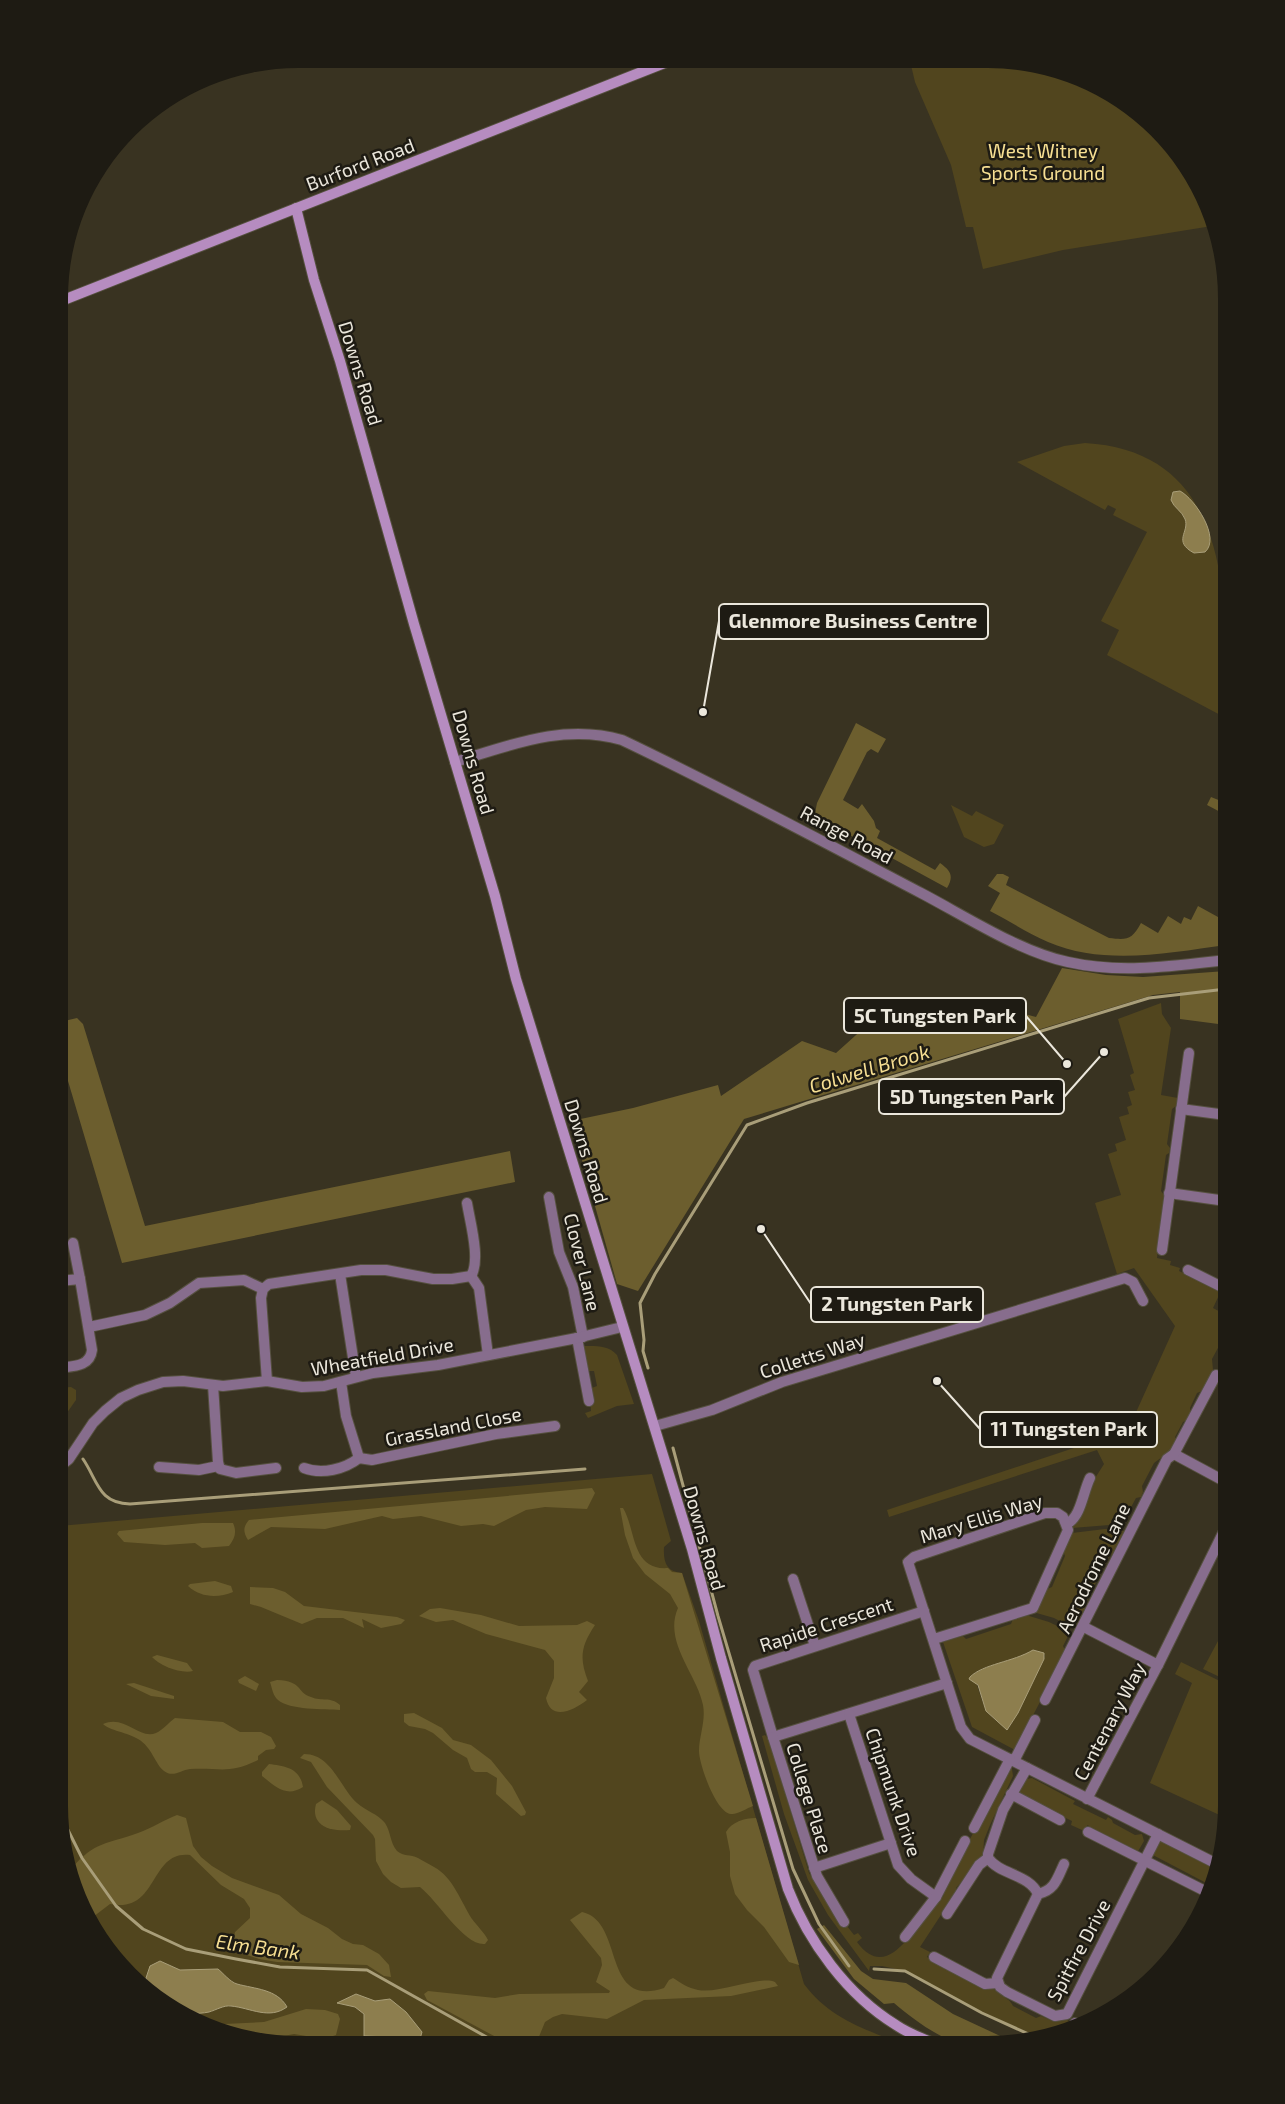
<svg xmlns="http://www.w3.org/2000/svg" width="1285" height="2104" font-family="'Exo 2',sans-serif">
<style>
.green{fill:#51451e;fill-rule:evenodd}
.forest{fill:#6c5e2e}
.water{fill:#8d7e4e;stroke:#a99e79}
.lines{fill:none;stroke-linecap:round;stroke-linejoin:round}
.stream{stroke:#a99e79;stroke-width:3}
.street-casing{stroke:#55503f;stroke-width:12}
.secondary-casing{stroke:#55503f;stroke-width:12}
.street{stroke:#876d8d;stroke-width:10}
.secondary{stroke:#b68cc0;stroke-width:10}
.labels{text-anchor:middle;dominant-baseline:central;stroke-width:5;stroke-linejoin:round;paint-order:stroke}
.park-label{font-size:19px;fill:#f8e093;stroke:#1e1b13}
.street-label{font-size:19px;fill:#ebe7dc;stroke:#1e1b13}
.water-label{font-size:20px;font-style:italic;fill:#f6de92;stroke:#1e1b13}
.leader{fill:none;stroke:#ebe7dc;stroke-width:2}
.callout-dot{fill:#ebe7dc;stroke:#1e1b13;stroke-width:2}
.callout{fill:#1e1b13;stroke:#ebe7dc;stroke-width:2}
.callout-label{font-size:20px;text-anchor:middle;font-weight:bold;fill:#ebe7dc}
</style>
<rect width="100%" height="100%" fill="#393321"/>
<g class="green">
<path d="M910 61H1019L1079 77 1133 108 1177 152 1208 206 1212 226 1063 250 983 269 973 227H966L951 165 915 82Z"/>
<path d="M1085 443C1236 452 1226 606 1226 718L1107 655 1119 630 1101 621 1147 532 1113 515 1116 509 1108 505 1105 510 1017 462 1064 446Z"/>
<path d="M951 805 972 816 976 811 1004 825 994 844 984 847 964 837Z"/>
<path d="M1161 1003 1162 1014 1171 1028 1161 1095 1178 1098 1176 1106 1172 1109 1167 1144 1170 1148 1169 1153 1166 1155 1161 1191 1164 1195 1157 1258 1171 1261 1170 1265 1180 1268 1179 1271 1221 1291 1213 1308 1226 1315V1333L1212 1359 1213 1370 1202 1391 1197 1393 1190 1408 1191 1413 1188 1419 1183 1422 1175 1437 1177 1441 1170 1451 1154 1463 1142 1486 1143 1492 1141 1497 1136 1498 1122 1524 1072 1528 1082 1510 1085 1494 1104 1464 1097 1450 889 1517 887 1510 1128 1430 1175 1326 1134 1268 1117 1274 1095 1203 1121 1195 1108 1154 1117 1151 1115 1144 1126 1140 1119 1117 1129 1114 1127 1107 1132 1105 1128 1092 1135 1090 1130 1075 1134 1073 1118 1019Z"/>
<path d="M583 1346C597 1346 608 1345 617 1355L634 1404 617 1406 588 1418 585 1413 591 1411 589 1389 597 1386 594 1371H585Z"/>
<path d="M71 1387 76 1390V1400L59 1424V1388Z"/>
<path d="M652 1474 671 1541 664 1547C663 1563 667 1572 682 1573L699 1621 804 1984C830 2019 865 2029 904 2045L267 2043 206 2027 152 1996 108 1952 77 1898 59 1807V1526Z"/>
<path d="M1105 1529 1127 1531 1115 1554 1110 1555 1084 1606 1086 1611 1077 1630 1054 1618 1033 1612 1040 1604 1047 1589 1052 1587 1065 1556 1063 1551 1072 1533Z"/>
<path d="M1026 1615 1049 1622 1074 1634 1068 1636 1063 1646 1066 1652 1015 1750 972 1727 943 1642 963 1636 966 1639 1011 1624 1013 1619ZM1035 1650 1045 1655 1044 1659 1009 1728C982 1716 983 1699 973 1674L984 1668 1016 1660Z"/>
<path d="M1226 1626V1680L1203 1669Z"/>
<path d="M1181 1662 1226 1684V1818L1150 1783 1192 1683 1175 1674Z"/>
<path d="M765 1735 769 1740 809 1873 843 1928 847 1926 854 1935 858 1933 862 1938 857 1942C886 1982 912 1932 930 1909L934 1908 944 1895 943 1890 1008 1767 1012 1769 1013 1776 990 1825 984 1840 983 1856 956 1888V1892L920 1947 930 1952 927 1957 984 1986 992 1985C996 1996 1009 1996 1013 2006L1036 2018 1041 2016 1053 2021 1065 2018 1077 2028 1036 2036 982 2012 905 1971 882 1966H870L869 1971 828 1915 808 1880 784 1814 762 1736Z"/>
<path d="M1032 1778 1075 1801 1073 1804 1106 1820 1108 1817 1112 1820 1113 1823 1135 1835 1142 1834 1144 1841 1137 1853 1092 1831 1088 1825 1082 1830 1071 1825 1072 1821C1054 1812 1036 1804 1018 1794L1026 1779Z"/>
<path d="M1159 1838 1217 1867 1212 1886 1151 1854Z"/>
</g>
<g class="forest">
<path d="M856 723 886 739 878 753 871 749 867 752 843 800 858 809 862 804 874 821 876 828 880 831 877 838 935 870 940 863C951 871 954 876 947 888L822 820 815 813 817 803Z"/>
<path d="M1211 797 1226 803V815L1207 805Z"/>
<path d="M997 874H1003L1009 877 1006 885 1109 938C1127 940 1132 940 1141 923L1158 933 1168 916 1181 924 1184 917 1191 920 1198 906 1218 917 1226 902V945C1168 953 1104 966 1048 942 1028 933 1009 921 990 911L1000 893 988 886Z"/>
<path d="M1062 968 1106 975 1143 977 1226 971V1025L1180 1019V992L1153 995 744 1119 638 1291 617 1284 571 1121 633 1108 718 1085 721 1096 802 1041 836 1053 885 1009 947 1002 1006 1009 1036 1017Z"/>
<path d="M77 1018 83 1024 145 1226 510 1151 515 1182 122 1263 60 1054V1022Z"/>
<path d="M592 1488 595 1493 587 1509 545 1507 526 1510 494 1526 483 1524 461 1526 421 1516 393 1519 382 1516 325 1529 271 1527 248 1540C243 1532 243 1527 249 1520Z"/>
<path d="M620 1508H623C636 1529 631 1571 668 1568L672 1572 682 1573 753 1806C747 1808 737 1815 731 1814 716 1813 699 1764 699 1751 699 1736 706 1721 703 1705 697 1674 663 1642 678 1608L670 1594 645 1574 633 1558 625 1535Z"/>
<path d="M202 1523H233C237 1532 235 1538 229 1546L202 1548 195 1543 165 1545 124 1542 117 1534 119 1531Z"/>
<path d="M215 1581 231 1586 233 1592C218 1598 201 1598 188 1586L190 1584Z"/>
<path d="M250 1587 273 1588 285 1592 304 1606 397 1617 405 1620 401 1624 381 1628 362 1619 364 1628 343 1618H317L302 1624 261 1607 250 1604Z"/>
<path d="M440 1608 481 1615 519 1626 577 1625 587 1621 595 1625C581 1646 579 1658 588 1681L579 1692 587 1700C574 1710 551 1722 546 1698L554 1678V1661L545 1650 486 1634 453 1620 436 1622 419 1616 430 1609Z"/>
<path d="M157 1655 187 1663 193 1671C181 1674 160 1666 152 1657Z"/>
<path d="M245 1676 259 1684 256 1691 239 1683 238 1680Z"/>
<path d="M277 1680C303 1681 296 1692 311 1697 322 1702 330 1696 340 1705V1710C325 1709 289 1710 278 1700 273 1696 272 1688 270 1682Z"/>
<path d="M134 1683 174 1696V1699L151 1696 126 1684Z"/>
<path d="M414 1713 442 1728 453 1740 471 1745 491 1760 512 1786 526 1812 525 1815 521 1816 496 1794 497 1778 487 1772H475L471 1769 467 1758 453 1750 433 1733 425 1729 409 1726 404 1722V1714Z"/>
<path d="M175 1718 223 1722 240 1732H261L271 1737 276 1746 274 1749 266 1750 258 1756V1760C228 1775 219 1767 190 1769 181 1770 173 1778 164 1771 155 1764 152 1747 138 1739 129 1733 108 1730 103 1724 125 1714 139 1740 156 1733 163 1730 168 1723 175 1718Z"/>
<path d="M304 1754C332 1754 340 1788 357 1803 366 1811 378 1814 385 1823 391 1832 390 1843 397 1851 404 1857 410 1854 418 1858 423 1861 429 1864 434 1867 453 1877 461 1902 472 1919 477 1926 484 1932 488 1940L485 1944C464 1946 438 1901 420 1887L401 1888 391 1882 383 1874 376 1861 375 1839 373 1835 327 1787 311 1762 300 1758Z"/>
<path d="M269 1764C285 1766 300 1768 303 1787 286 1798 275 1786 262 1776V1772Z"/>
<path d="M322 1800 337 1810 351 1826 350 1830C331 1832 310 1826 316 1804Z"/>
<path d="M177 1815 186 1818 193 1846 201 1857 212 1866 232 1878 279 1895 301 1914 328 1928 342 1939 353 1944 363 1945 379 1954 389 1965 391 1977 384 1976 367 1965 277 1962 259 1959 241 1953 234 1945V1938L235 1932 250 1918V1908L244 1899 221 1885 190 1855C149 1850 159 1914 110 1904L89 1920 77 1898 71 1869C96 1840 106 1845 138 1833 152 1828 164 1820 177 1815Z"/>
<path d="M756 1818 799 1965 789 1962 764 1927 747 1910 735 1894 730 1876V1852L726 1832C732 1822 744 1818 756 1818Z"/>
<path d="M582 1912C625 1921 601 2009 664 1988L669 1980 673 1978C681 1983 688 1988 698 1990 720 1994 760 1975 775 1982L778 1986 731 1996 644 2000 607 2019 562 2014 553 2017 545 2022 536 2044H509L427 2000 424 1994 428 1991 495 1998 519 1994 609 1993 610 1991 596 1982 602 1965 601 1958 570 1920Z"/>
<path d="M824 1925 861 1971 873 1979 906 1983 953 2014 1011 2041C997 2043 979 2048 965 2045 939 2039 913 2019 894 2003L884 2004 854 1979 817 1929Z"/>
<path d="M306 2009 325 2010 338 2014 340 2019 336 2035 324 2039 294 2034 257 2041 203 2025 264 2022Z"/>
</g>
<g class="water">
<path d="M1180 491C1195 499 1221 538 1205 552L1194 553C1172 541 1190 532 1185 519 1182 511 1174 508 1171 500L1173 492Z"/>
<path d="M1033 1650 1044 1653V1659L1018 1713 1007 1730 986 1711 978 1685 969 1679 970 1677C983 1664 1013 1662 1033 1650Z"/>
<path d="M160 1961 180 1970 218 1969C223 1973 230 1982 237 1984 255 1989 277 1989 287 2007 269 2020 251 2008 231 2006 224 2005 216 2010 209 2012 185 2017 163 2007 146 1990V1978L150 1966Z"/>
<path d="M356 1994 375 2001 390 1999 406 2012 422 2032 420 2039 405 2041 389 2037 364 2036V2014L355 2007 337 2003Z"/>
</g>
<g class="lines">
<g class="stream">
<path d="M648 1368 643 1351 644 1340 640 1303 655 1274 747 1125 807 1103 1149 998 1226 989"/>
<path d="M673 1448 718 1616 793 1869 819 1924 849 1966"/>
<path d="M83 1459C98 1481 98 1503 130 1504L585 1469"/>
<path d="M60 1814 82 1858 116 1906 143 1929 186 1949 236 1959 280 1967 367 1970 499 2044"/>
<path d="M874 1969 905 1971 982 2013 1033 2036"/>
</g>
<defs>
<g id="street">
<path d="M455 762C511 745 564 723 622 740 723 788 822 841 921 893 965 916 1020 952 1068 962 1121 974 1173 966 1226 960"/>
<path d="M1181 1109 1226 1115"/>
<path d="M1169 1193 1226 1201"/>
<path d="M549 1197 559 1252 573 1287 583 1337"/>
<path d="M467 1203C470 1222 481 1260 471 1276"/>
<path d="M73 1243 80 1279"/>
<path d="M1162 1250 1189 1053"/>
<path d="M1188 1270 1226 1289"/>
<path d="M340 1274 356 1377"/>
<path d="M471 1276 479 1288 488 1355"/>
<path d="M89 1327 145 1315 170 1303 199 1283 244 1280 263 1289"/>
<path d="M577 1338 589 1401"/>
<path d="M59 1368C73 1366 90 1367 92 1350L80 1279 59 1281"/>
<path d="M267 1381 261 1298 263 1289 269 1284 361 1270H386L433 1279H452L471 1276"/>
<path d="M341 1382 346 1416 359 1458"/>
<path d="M213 1385 218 1462 220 1469 236 1473 276 1468"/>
<path d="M655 1426 712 1410 782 1382 1125 1278 1133 1282 1143 1301"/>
<path d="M1174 1454 1226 1482"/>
<path d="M59 1467 69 1459 93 1423 105 1411 121 1398 138 1390 163 1382 183 1381 223 1386 267 1381 302 1387 324 1386 373 1373 438 1365 577 1338 622 1327"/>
<path d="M159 1467 199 1470 218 1466"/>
<path d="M304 1468C322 1475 345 1469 359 1458L372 1460 496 1434 555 1426"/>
<path d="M1068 1523C1081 1516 1083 1492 1090 1478"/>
<path d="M793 1579 815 1646"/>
<path d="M924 1611 755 1666 753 1670 773 1737 947 1683"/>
<path d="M1084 1627 1158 1665"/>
<path d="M934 1639 1033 1608 1068 1530 1063 1517 1057 1513H1045L914 1557 908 1562 961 1727 970 1739 1217 1864"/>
<path d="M1045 1700 1167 1459 1174 1454 1216 1375"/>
<path d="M849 1714 898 1865 911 1879 936 1897"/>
<path d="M773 1737 817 1876 844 1922"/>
<path d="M1014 1761 1035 1720"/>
<path d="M1027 1768 1003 1810 988 1854V1858C1000 1875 1029 1874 1038 1894L997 1978 1000 1987 1007 1992 1055 2016 1067 2014 1158 1834"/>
<path d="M1011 1794 1060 1820"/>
<path d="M1087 1799 1158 1665 1226 1527"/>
<path d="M974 1828 1010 1759"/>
<path d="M1088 1832 1209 1893"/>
<path d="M814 1868 891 1843"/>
<path d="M1038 1894C1055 1890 1057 1879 1064 1864"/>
<path d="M947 1914 979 1865 988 1858"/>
<path d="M905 1937 936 1897 965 1841"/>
<path d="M934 1957 985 1984 998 1983"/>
<path d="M1075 2023 1081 2026"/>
</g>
<g id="secondary">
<path d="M296 208 314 280 340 361 414 624 495 896 516 979 692 1549 721 1658 788 1889C808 1941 847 1995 896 2025 909 2034 924 2039 938 2045"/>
<path d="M61 301 672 60"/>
</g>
</defs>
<use href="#street" class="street-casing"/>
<use href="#secondary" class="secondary-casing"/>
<use href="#street" class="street"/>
<use href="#secondary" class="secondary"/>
</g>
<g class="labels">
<g class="park-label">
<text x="1043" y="150">West Witney<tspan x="1043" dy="22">Sports Ground</tspan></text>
</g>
<g class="street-label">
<text transform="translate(360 164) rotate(-21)">Burford Road</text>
<text transform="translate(361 373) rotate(73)">Downs Road</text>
<text transform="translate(474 762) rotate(74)">Downs Road</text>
<text transform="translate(847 834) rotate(28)">Range Road</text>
<text transform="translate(587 1151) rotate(73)">Downs Road</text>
<text transform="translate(583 1262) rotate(76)">Clover Lane</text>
<text transform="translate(812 1355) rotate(-18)">Colletts Way</text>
<text transform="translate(382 1356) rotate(-10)">Wheatfield Drive</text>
<text transform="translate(453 1426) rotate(-11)">Grassland Close</text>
<text transform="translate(981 1518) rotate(-17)">Mary Ellis Way</text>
<text transform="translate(705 1538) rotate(74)">Downs Road</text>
<text transform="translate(1093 1568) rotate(-64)">Aerodrome Lane</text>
<text transform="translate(826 1624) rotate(-18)">Rapide Crescent</text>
<text transform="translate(1109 1721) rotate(-62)">Centenary Way</text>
<text transform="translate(894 1792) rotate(71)">Chipmunk Drive</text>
<text transform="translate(810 1798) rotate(73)">College Place</text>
<text transform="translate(1078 1950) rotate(-62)">Spitfire Drive</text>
</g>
<g class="water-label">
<text transform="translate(869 1068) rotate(-17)">Colwell Brook</text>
<text transform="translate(258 1946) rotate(8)">Elm Bank</text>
</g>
</g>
<path d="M0 0H1285V2104H0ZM298 68H988A230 230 0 0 1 1218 298V1806A230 230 0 0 1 988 2036H298A230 230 0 0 1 68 1806V298A230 230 0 0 1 298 68Z" fill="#1e1b13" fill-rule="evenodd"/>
<path class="leader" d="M703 712L719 621M1067 1064L1026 1016M1104 1052L1064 1097M761 1229L811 1304M937 1381L980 1429"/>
<g class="callout-dot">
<circle cx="703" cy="712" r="5"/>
<circle cx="1067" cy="1064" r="5"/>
<circle cx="1104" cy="1052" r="5"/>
<circle cx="761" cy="1229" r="5"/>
<circle cx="937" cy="1381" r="5"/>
</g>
<g class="callout">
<rect x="719" y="604" width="269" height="35" rx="5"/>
<rect x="844" y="998" width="182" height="35" rx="5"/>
<rect x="879" y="1079" width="185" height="35" rx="5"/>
<rect x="811" y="1287" width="172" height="35" rx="5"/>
<rect x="980" y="1412" width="177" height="35" rx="5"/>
</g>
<g class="callout-label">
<text x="853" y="628">Glenmore Business Centre</text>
<text x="935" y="1023">5C Tungsten Park</text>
<text x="972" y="1104">5D Tungsten Park</text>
<text x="897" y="1311">2 Tungsten Park</text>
<text x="1069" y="1436">11 Tungsten Park</text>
</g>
</svg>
